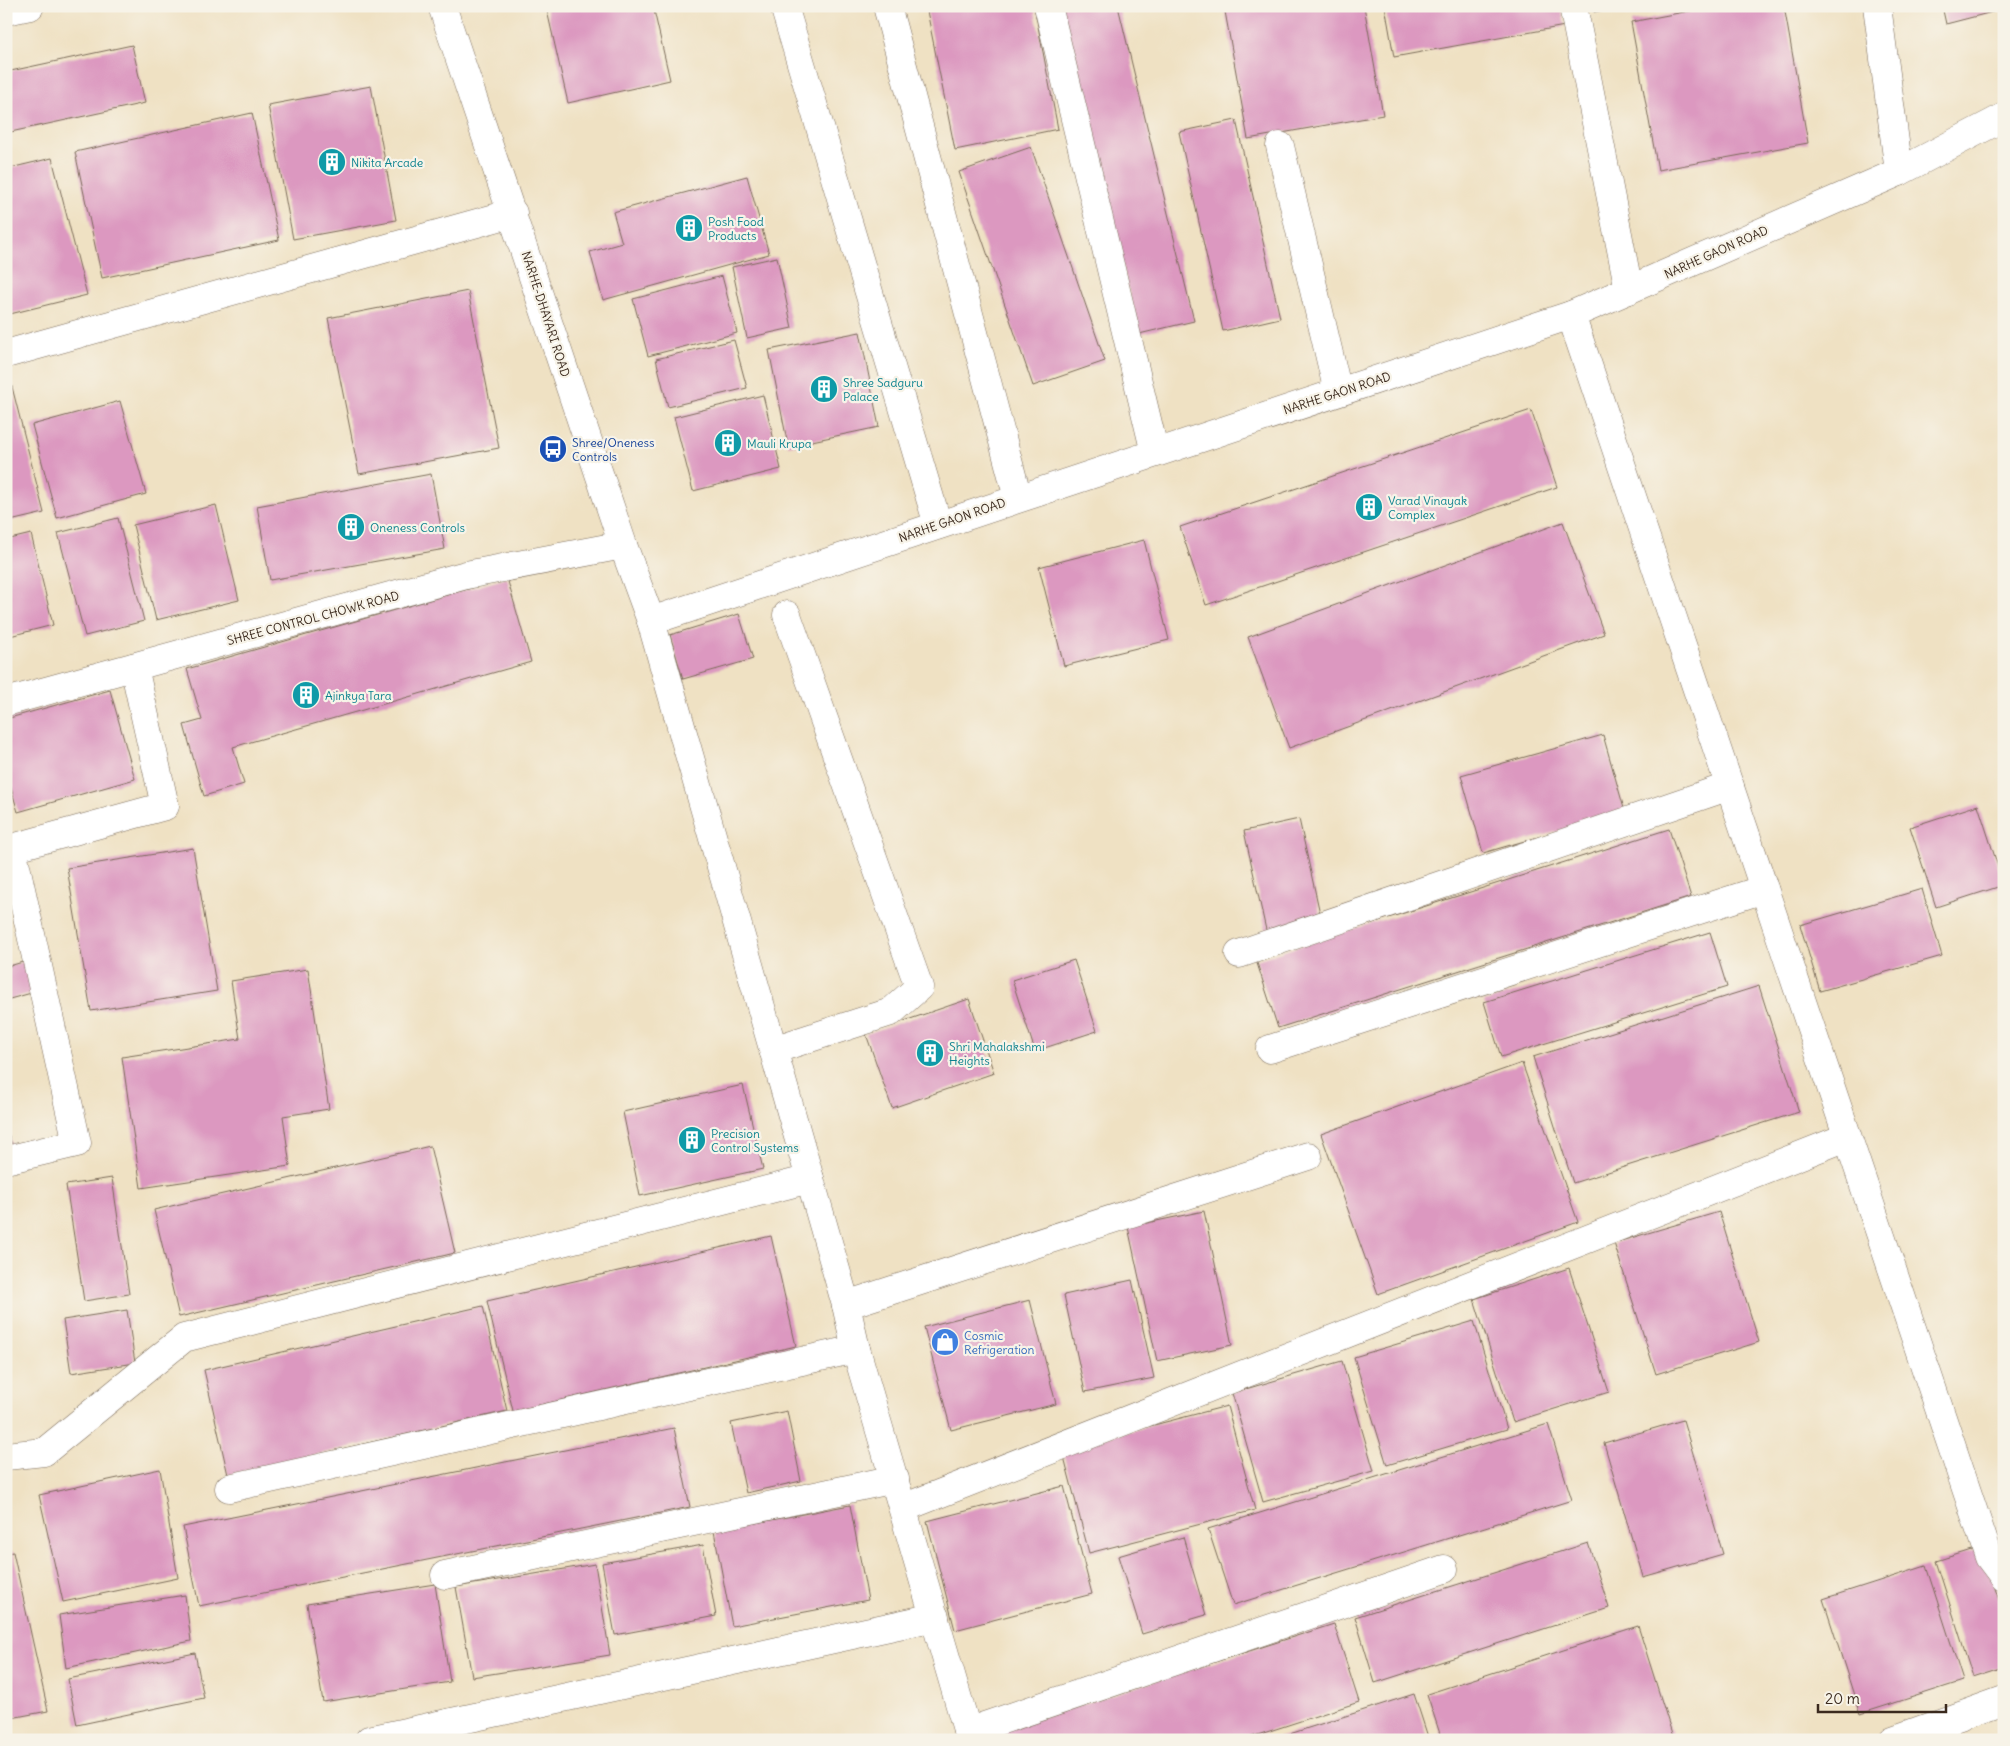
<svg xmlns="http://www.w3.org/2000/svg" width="2010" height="1746" font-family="Delius,sans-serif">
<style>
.building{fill:#dc98c0}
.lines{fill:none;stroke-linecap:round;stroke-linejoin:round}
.minor-casing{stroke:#7a6a58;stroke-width:29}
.minor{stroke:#fff;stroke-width:28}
.labels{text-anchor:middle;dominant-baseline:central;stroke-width:4.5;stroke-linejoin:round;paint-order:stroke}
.culture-label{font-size:12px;fill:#0d838f;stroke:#f7f3e8;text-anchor:start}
.street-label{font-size:12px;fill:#3b2a1e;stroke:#f7f3e8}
.transit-label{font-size:12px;fill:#164399;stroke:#f7f3e8;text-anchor:start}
.shop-label{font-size:12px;fill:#366cbe;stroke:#f7f3e8;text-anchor:start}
</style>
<rect width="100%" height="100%" fill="#f7f3e8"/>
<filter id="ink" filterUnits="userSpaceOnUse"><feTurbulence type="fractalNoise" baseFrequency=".02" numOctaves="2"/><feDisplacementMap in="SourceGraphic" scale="10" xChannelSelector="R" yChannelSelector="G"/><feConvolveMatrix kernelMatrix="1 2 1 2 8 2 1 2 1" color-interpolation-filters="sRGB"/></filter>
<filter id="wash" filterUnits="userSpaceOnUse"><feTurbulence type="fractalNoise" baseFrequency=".0096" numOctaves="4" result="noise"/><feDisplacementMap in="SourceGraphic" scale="20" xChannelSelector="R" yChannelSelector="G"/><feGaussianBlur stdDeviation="1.12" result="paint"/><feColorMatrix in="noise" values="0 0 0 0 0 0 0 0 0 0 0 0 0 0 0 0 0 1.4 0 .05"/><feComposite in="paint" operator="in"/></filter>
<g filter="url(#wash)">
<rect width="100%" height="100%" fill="#efe1c3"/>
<g id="blocks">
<g class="building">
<path d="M546 6H653L670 80 568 103Z"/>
<path d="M926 6H1034L1058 129 955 150Z"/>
<path d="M1059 6H1118L1194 321 1139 334Z"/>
<path d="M1224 6H1364L1383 115 1248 139Z"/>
<path d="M1385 6H1561L1565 26 1394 57Z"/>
<path d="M1593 6H1619V7L1594 12Z"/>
<path d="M1716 6H1784L1808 143 1658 170 1631 22Z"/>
<path d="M1942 6H2004V9L1946 24Z"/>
<path d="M132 45 145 103 6 133V72Z"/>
<path d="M371 86 396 220 293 239 268 105Z"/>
<path d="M252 113 279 240 102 278 75 152Z"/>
<path d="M1236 120 1280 318 1223 331 1179 132Z"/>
<path d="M1031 147 1105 361 1033 386 959 172Z"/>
<path d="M52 158 87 295 6 315V169Z"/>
<path d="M747 176 769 254 603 300 590 252 622 243 613 212Z"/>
<path d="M777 257 792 328 747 338 732 267Z"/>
<path d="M722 276 737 333 648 356 633 299Z"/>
<path d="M468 291 499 448 359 474 328 318Z"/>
<path d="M860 332 879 427 788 446 769 350Z"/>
<path d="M734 340 747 388 668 407 656 359Z"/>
<path d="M11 383 44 513 6 522V384Z"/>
<path d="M763 395 781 469 693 491 674 417Z"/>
<path d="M120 401 146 494 57 518 32 425Z"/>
<path d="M1531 410 1557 487 1206 605 1180 527Z"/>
<path d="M431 474 445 549 270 580 257 506Z"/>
<path d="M216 505 239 600 156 620 133 525Z"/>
<path d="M118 518 144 621 85 636 58 533Z"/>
<path d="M1563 522 1604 634 1289 748 1248 637Z"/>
<path d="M31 534 53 625 6 637V540Z"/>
<path d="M1144 540 1169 640 1064 666 1039 567Z"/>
<path d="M507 578 531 662 233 747 244 784 204 796 184 725 202 720 187 669Z"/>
<path d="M739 614 753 659 683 679 670 635Z"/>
<path d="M110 690 135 779 18 812 6 771V719Z"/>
<path d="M1603 735 1625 812 1483 853 1461 775Z"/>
<path d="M1978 805 2004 885 1936 907 1910 827Z"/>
<path d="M1299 819 1321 918 1266 930 1244 831Z"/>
<path d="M1669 829 1691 897 1278 1028 1256 960Z"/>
<path d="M193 848 217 991 91 1011 67 868Z"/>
<path d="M1922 889 1942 956 1820 991 1800 925Z"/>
<path d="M1710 932 1727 987 1501 1057 1484 1002Z"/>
<path d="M1074 960 1097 1031 1035 1051 1012 980Z"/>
<path d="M26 961 35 992 6 1000V967Z"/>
<path d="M308 969 329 1109 283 1116 290 1166 141 1188 122 1057 240 1039 231 981Z"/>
<path d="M1759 986 1799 1112 1573 1183 1533 1057Z"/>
<path d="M969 999 994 1073 892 1108 866 1034Z"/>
<path d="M1522 1063 1578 1222 1378 1294 1321 1134Z"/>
<path d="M743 1085 763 1169 640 1196 623 1112Z"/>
<path d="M6 1127 12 1145 6 1146Z"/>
<path d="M430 1146 455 1253 179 1317 154 1210Z"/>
<path d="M112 1178 129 1294 84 1301 66 1185Z"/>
<path d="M1204 1211 1232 1345 1157 1361 1128 1227Z"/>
<path d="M1719 1212 1759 1342 1656 1374 1614 1243Z"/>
<path d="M771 1236 796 1346 513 1411 487 1301Z"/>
<path d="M1569 1268 1609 1392 1513 1422 1474 1299Z"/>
<path d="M1132 1280 1154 1378 1085 1392 1064 1295Z"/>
<path d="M1030 1300 1056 1404 951 1430 924 1327Z"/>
<path d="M483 1306 507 1411 228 1475 204 1370Z"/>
<path d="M127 1310 135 1363 71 1373 63 1320Z"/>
<path d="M1474 1321 1507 1429 1387 1465 1354 1357Z"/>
<path d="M1342 1361 1374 1471 1263 1502 1232 1393Z"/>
<path d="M1227 1406 1255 1510 1089 1553 1062 1449Z"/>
<path d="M787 1411 801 1481 746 1493 731 1423Z"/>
<path d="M1683 1420 1723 1554 1643 1577 1604 1443Z"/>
<path d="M1548 1424 1572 1500 1233 1605 1208 1529Z"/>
<path d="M674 1428 690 1507 199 1606 183 1527Z"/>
<path d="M160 1469 178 1578 63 1602 39 1495Z"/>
<path d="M1064 1486 1092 1594 955 1630 927 1521Z"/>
<path d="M850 1505 868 1600 732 1626 714 1531Z"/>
<path d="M1183 1537 1206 1615 1142 1634 1118 1556Z"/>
<path d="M1588 1543 1609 1608 1375 1683 1355 1617Z"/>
<path d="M703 1545 716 1616 615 1635 602 1563Z"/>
<path d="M1981 1547 2004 1615V1667L1973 1677 1936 1561Z"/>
<path d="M13 1552 48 1711 6 1719V1553Z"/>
<path d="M595 1564 610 1655 472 1677 456 1587Z"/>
<path d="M1926 1566 1963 1681 1860 1714 1823 1599Z"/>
<path d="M435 1584 450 1682 323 1702 307 1604Z"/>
<path d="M185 1595 191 1641 66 1668 59 1615Z"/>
<path d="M1334 1624 1359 1702 1242 1740H999L996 1732Z"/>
<path d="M1638 1626 1674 1740H1442L1427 1694Z"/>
<path d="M195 1653 204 1698 77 1725 68 1679Z"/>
<path d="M1414 1694 1429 1740H1274V1739Z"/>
</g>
</g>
</g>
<g filter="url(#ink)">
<use href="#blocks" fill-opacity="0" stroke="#7a6a58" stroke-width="1"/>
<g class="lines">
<defs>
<g id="minor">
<path d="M442 6 623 545 651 621 846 1305 856 1349 970 1740"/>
<path d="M784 6 938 525"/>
<path d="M887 6 1018 498"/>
<path d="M1048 6 1155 453"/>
<path d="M1573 6 1629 290"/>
<path d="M1877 6 1899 172"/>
<path d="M6 11 30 6"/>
<path d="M1280 146 1338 392"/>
<path d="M1571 315 1989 1557 2004 1577"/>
<path d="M6 354 513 213"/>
<path d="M651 621 1571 315 1899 172 2004 117"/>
<path d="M6 702 466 575 623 545"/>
<path d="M1239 954 1730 786"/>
<path d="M1270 1049 1764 889"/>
<path d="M773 1050 891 1012 919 987 787 615"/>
<path d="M6 1160 77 1143 12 848 165 806 134 667"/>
<path d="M846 1305 1308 1156"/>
<path d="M6 1456 44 1452 184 1338 810 1179"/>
<path d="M229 1488 856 1349"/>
<path d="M903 1508 1847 1137"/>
<path d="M445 1575 895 1479"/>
<path d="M967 1732 1444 1569"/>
<path d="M369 1740 935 1617"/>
<path d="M1893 1740 2004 1700"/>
</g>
</defs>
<use href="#minor" class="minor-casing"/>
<use href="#minor" class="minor"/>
</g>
</g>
<defs>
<symbol id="building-disc" viewBox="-11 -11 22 22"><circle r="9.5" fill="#0f9aa8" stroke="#f7f3e8"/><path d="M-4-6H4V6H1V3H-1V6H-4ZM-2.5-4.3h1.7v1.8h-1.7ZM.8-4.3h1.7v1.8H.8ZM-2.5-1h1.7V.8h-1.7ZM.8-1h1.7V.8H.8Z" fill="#fff"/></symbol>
<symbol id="bus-disc" viewBox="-11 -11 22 22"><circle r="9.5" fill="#1a4fb4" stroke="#f7f3e8"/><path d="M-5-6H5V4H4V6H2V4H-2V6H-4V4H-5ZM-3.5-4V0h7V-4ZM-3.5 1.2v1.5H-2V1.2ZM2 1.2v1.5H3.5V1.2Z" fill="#fff"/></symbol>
<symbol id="shop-disc" viewBox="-11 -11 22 22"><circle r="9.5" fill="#3f7fe0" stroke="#f7f3e8"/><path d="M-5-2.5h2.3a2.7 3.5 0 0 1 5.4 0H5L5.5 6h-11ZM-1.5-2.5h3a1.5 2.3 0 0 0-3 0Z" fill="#fff"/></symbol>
</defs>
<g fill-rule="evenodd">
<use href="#building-disc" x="316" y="146" width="32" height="32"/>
<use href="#building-disc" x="673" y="212" width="32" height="32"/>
<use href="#building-disc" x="808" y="373" width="32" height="32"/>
<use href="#building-disc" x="712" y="427" width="32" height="32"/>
<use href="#bus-disc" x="537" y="433" width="32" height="32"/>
<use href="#building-disc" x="1353" y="491" width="32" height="32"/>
<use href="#building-disc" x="335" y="511" width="32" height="32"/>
<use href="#building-disc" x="290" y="679" width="32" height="32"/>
<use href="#building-disc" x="914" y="1037" width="32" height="32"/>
<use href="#building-disc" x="676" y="1124" width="32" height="32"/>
<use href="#shop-disc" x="929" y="1326" width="32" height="32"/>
</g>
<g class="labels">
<g class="culture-label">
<text x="351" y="162">Nikita Arcade</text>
<text x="708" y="221">Posh Food<tspan x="708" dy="14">Products</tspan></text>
<text x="843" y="382">Shree Sadguru<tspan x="843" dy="14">Palace</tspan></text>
<text x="747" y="443">Mauli Krupa</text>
<text x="1388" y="500">Varad Vinayak<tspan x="1388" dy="14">Complex</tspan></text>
<text x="370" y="527">Oneness Controls</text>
<text x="325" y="695">Ajinkya Tara</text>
<text x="949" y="1046">Shri Mahalakshmi<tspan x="949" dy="14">Heights</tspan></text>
<text x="711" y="1133">Precision<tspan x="711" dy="14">Control Systems</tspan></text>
</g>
<g class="street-label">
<text transform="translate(1716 252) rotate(-24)">NARHE GAON ROAD</text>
<text transform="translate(546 314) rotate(72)">NARHE-DHAYARI ROAD</text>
<text transform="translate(1337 393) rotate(-18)">NARHE GAON ROAD</text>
<text transform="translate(952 520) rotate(-19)">NARHE GAON ROAD</text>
<text transform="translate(313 618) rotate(-15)">SHREE CONTROL CHOWK ROAD</text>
</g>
<g class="transit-label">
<text x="572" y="442">Shree/Oneness<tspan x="572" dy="14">Controls</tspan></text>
</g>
<g class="shop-label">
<text x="964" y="1335">Cosmic<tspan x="964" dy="14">Refrigeration</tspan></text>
</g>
</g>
<rect width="2010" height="1746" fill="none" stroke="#f7f3e8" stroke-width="25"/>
<path d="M1818 1704v8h128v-8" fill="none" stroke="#3b2a1e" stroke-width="2.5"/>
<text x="1825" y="1704" font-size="15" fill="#3b2a1e" stroke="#f7f3e8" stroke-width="4" paint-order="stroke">20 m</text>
</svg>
